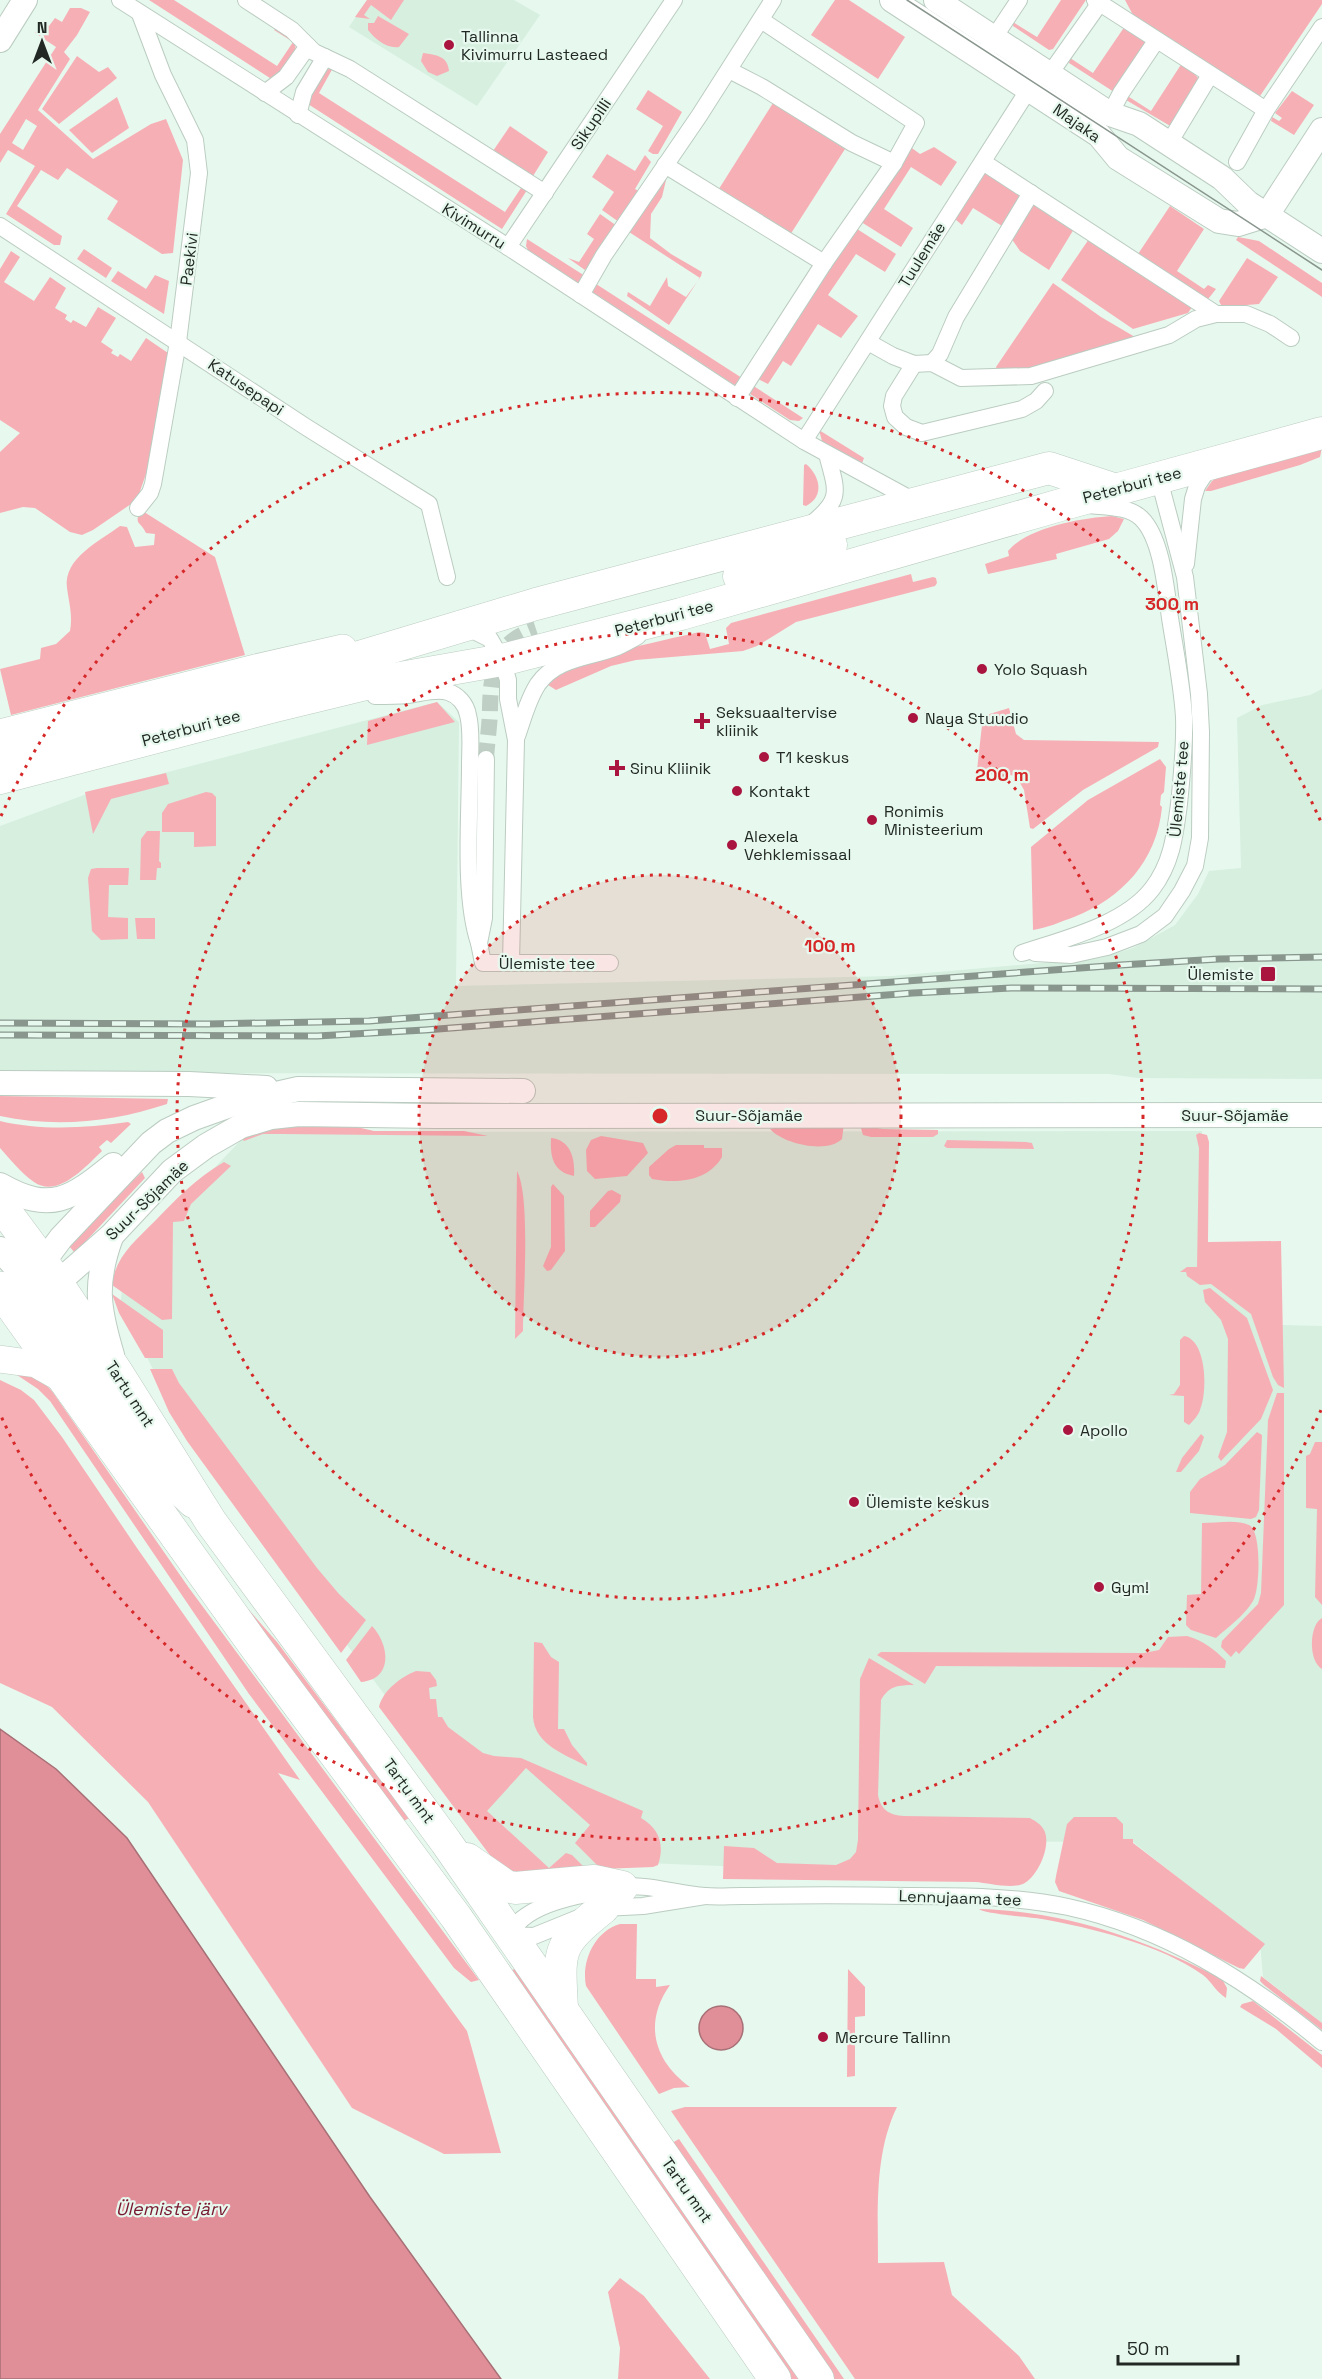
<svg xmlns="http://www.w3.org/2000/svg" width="1322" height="2379" font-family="'Space Grotesk',sans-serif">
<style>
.built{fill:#d6efdf}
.green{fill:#f7afb6;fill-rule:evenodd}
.water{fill:#e08f98;stroke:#a77076;stroke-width:1.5}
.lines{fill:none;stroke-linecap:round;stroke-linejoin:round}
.street-tunnel{stroke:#c0cfc6;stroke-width:16;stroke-dasharray:16 8;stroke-linecap:butt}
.street-casing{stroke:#bbccc1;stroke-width:18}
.secondary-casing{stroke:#bbccc1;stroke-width:26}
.primary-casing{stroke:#bbccc1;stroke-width:28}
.highway-casing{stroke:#bbccc1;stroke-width:33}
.street{stroke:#fff;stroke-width:16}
.secondary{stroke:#fff;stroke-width:24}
.primary{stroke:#fff;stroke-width:27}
.highway{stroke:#fff;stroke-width:32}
.tram{stroke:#89968e;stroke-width:1.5}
.rail-casing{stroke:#89968e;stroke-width:7}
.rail{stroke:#e7f9ee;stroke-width:4.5;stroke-dasharray:14;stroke-linecap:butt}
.ring{fill:none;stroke:#d62828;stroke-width:3;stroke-dasharray:3 6}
.poi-dot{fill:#aa1540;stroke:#e7f9ee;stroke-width:2}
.labels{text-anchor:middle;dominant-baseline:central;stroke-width:4.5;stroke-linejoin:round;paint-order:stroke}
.poi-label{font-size:16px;fill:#222925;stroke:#e7f9ee;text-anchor:start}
.street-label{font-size:16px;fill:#222925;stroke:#e7f9ee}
.water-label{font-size:18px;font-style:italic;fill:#781930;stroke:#e7f9ee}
.centre{fill:#d62828;stroke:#e7f9ee;stroke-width:3}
.ring-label{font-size:18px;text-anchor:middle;font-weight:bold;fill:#d62828;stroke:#e7f9ee;stroke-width:4.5;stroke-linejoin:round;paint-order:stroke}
</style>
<rect width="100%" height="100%" fill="#e7f9ee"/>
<g class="built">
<path d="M367 0H514L540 15 477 106 349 27Z"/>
<path d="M1322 689V1079L1138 1078 1109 1074 0 1073V826L95 791 437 702 459 722 456 986 892 976 1100 958 1133 948 1175 925 1198 894 1209 871 1241 868 1237 718 1262 705 1310 695Z"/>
<path d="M1202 1131 1206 1244 1278 1256 1282 1325 1322 1326V2023L1263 1977 1260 1942 1133 1842 870 1841 869 1872 646 1863 535 1870 499 1846 186 1432 120 1306 126 1260 244 1137 273 1132Z"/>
</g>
<g class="green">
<path d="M149 0H174L277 66 293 42 274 30 278 25 295 42 296 52 273 80Z"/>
<path d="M367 0H404L391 20 371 5 364 15 370 19 355 17Z"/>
<path d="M835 0H849L905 37 878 79 811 35Z"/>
<path d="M1061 0H1086L1053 49 1049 50 1013 26V22L1037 37Z"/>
<path d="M1125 0H1322V4L1258 99 1133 15Z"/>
<path d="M70 8H81L90 12 77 35 64 52 70 59 38 110 93 159 151 124 166 119 183 160 173 253 162 254 107 219 118 201 67 168 58 180 41 170 17 206 62 236 60 245H54L6 214 35 166 8 150 0 163V134L56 47 35 33 42 21 49 26 55 18 62 22ZM26 119 37 126 23 150 12 143Z"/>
<path d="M378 16 409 34 399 47C387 49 375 39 368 30V23H374Z"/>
<path d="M1125 26 1147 42 1114 92 1069 63 1070 58 1093 73Z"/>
<path d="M423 53C436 55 448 56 449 71L437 76 428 72 421 61Z"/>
<path d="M77 56 99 72 108 67 117 78 59 124 42 109Z"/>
<path d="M1182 63 1189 68 1199 79 1172 127 1126 100V95L1151 111Z"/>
<path d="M334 66 319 93 505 212 521 188 505 178 507 173 529 187 502 229 308 104C308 89 321 72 334 66Z"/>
<path d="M648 90 682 112 658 154H653L648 151 663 126 636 109Z"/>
<path d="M1292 91 1314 105 1294 135 1271 121 1272 117 1279 121 1282 118 1275 113Z"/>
<path d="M117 97 129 128 92 153 69 130Z"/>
<path d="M773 103 845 149 790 235 717 192Z"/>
<path d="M510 126 548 152 533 176 493 151Z"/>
<path d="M909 146 920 154 934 147 957 162 941 186 911 167 884 209 913 228 901 247 858 220Z"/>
<path d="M607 154 635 171 645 155 651 162 635 189 640 192 619 222 602 210 614 192 592 177Z"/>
<path d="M985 173 1023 196 1002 226 973 208 962 225 955 219Z"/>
<path d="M667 176 662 197 651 214 650 238 671 254 702 272 701 276 669 325 627 296 628 292 650 306 667 277 668 286 686 297 700 278 629 232Z"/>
<path d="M1033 201 1074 229 1049 270 1020 251 1011 238Z"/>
<path d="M1170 206 1204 229 1177 271 1204 289 1208 285 1216 289 1205 303 1138 254Z"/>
<path d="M600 214 617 226 595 259 585 270 568 258 579 262 594 239 587 234Z"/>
<path d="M854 227 896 254 885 272 856 254 828 295 858 316 841 338 818 324 791 366 783 361 768 384 754 377Z"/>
<path d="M1091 236 1194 304 1188 313 1133 329 1061 280Z"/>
<path d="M1238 237 1259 241 1322 283V297L1236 240Z"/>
<path d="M527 239 585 276 581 285 528 250 526 246Z"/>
<path d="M84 249 112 268 106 278 77 259Z"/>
<path d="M11 251 20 257 4 282 34 301 50 277 66 288 55 308 67 315 65 319 71 323 73 320 86 327 98 307 116 318 101 342 113 350 111 353 118 357 120 354 131 361 146 338 168 353 152 457 139 494 131 504 93 530 82 535 70 532 35 508 23 507 0 513V452L20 433 0 420V269Z"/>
<path d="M1247 258 1278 277 1259 304 1222 307 1219 301Z"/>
<path d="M118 271 146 289 155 275 169 281 164 314 111 281Z"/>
<path d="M593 282 742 378 736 386 589 290Z"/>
<path d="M1053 283 1101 317 1135 337 1040 368 998 373 996 367Z"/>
<path d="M752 385 803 418 799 421 790 420 747 392Z"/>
<path d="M819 430 864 458 861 466 822 441Z"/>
<path d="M1322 447 1320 457 1300 465 1211 491H1205L1212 481 1221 475Z"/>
<path d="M806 464C820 476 825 496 806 506L803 505 804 465Z"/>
<path d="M141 510 215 557 245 655 11 715 0 669 40 659 41 648 56 644 70 631C73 616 69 603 67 588 63 558 100 541 120 526L127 527 135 547 154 545 155 534 146 533C141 521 133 525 141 510Z"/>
<path d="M1112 516 1124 519 1118 531 1109 539 1056 554 1057 559 988 574 985 564 1009 556 1008 551C1028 527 1082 518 1112 516Z"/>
<path d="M911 574 913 582 933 577 936 578 937 583 935 586 796 622 757 646 743 651 636 660 611 666 556 690 548 685C575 656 659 642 699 632L705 633 710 649 729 644 726 628 731 623Z"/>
<path d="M437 702 455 722 367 745 368 721Z"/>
<path d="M1009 708 1016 734 1024 740 1159 742 1158 747 1083 790 1033 829 1030 828 1024 790 1016 776C1003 773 988 777 977 770L983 716Z"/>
<path d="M1160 759 1166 767 1164 792 1161 795 1160 805 1162 807C1157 861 1122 898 1074 917 1060 922 1047 928 1033 930L1031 847 1088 800Z"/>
<path d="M166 773 169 784 111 799 93 834 85 792Z"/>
<path d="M206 792 212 793 216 797V846L194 847V832H162V813L168 804Z"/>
<path d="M147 831H160L159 861 161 863V868H157L156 880H140L141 839Z"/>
<path d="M97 868H129L128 885H109L108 917 128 918V939L101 940 92 931 88 878 91 869Z"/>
<path d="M135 918H155V939H137Z"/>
<path d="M0 1096 168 1099 167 1104C113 1122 56 1128 0 1116Z"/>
<path d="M0 1121C42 1131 86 1128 128 1122L131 1124 111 1143 107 1140 99 1147 102 1151C86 1166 58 1199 34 1182 21 1173 10 1159 0 1148Z"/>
<path d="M844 1123 842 1139C827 1154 783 1144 770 1129L783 1126Z"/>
<path d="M344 1124 374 1131H464L488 1136 280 1134H263L244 1141 240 1137 270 1127Z"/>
<path d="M860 1125 883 1129 938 1130V1134L933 1137H871L863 1135Z"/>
<path d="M1199 1133 1207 1135 1209 1142 1208 1242 1281 1241 1284 1388 1278 1385 1273 1377 1251 1314 1211 1284 1200 1285 1187 1276 1186 1272H1180L1187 1267H1197L1199 1148 1196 1135Z"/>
<path d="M601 1136 643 1143 648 1153 627 1176 595 1179 587 1171 586 1150 591 1140Z"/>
<path d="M551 1138C571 1140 575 1159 574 1176 553 1172 550 1157 551 1138Z"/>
<path d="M947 1140 1026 1142 1032 1143 1034 1149 947 1148 944 1146Z"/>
<path d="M676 1145H704V1148H722V1157C708 1181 678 1184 652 1179L649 1175V1167L669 1149Z"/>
<path d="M224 1162 231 1166 191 1204 184 1221 173 1222 172 1319 162 1320 112 1285C115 1257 135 1241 154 1222 177 1198 195 1179 224 1162Z"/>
<path d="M517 1171C531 1197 523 1297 523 1331L515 1339Z"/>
<path d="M142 1172 145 1178 87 1240 78 1252 75 1253 69 1246 100 1211Z"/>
<path d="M553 1184 564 1196 565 1251 551 1270 547 1271 543 1266 551 1247V1187Z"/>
<path d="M612 1190 621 1195 620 1202 595 1227H590V1211L608 1191Z"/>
<path d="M1210 1288 1247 1318 1273 1390 1261 1419 1221 1461 1218 1457 1227 1432 1228 1339 1221 1320 1205 1302 1203 1290Z"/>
<path d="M112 1294 163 1330V1358H145L119 1313Z"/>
<path d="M1184 1336C1207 1340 1208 1393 1200 1410 1198 1416 1193 1421 1189 1425L1184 1422V1396L1169 1395 1174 1394 1180 1385V1340Z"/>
<path d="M150 1369H172L179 1383 317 1568 339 1594 366 1620 341 1653 187 1441 169 1412Z"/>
<path d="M14 1373C30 1373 41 1379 52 1391L189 1588 479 1980 471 1982 454 1968 249 1694 50 1401 38 1389Z"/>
<path d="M0 1380 21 1390 34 1400 62 1437 137 1548 300 1780 278 1773 467 2031 501 2153 444 2154 352 2108 148 1802 52 1707 0 1683Z"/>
<path d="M1277 1393H1284V1605L1239 1654 1236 1651 1231 1657 1221 1647 1222 1641 1258 1604 1261 1593 1268 1420Z"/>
<path d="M1257 1432 1262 1435 1259 1510 1256 1517 1251 1519 1190 1513V1492L1200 1479 1225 1465Z"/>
<path d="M1201 1434 1204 1437 1199 1451 1181 1472H1176L1182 1458Z"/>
<path d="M1315 1442H1322V1605L1315 1597 1317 1509 1306 1508V1456L1310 1454Z"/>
<path d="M1202 1523C1216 1523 1237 1519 1249 1525 1262 1531 1260 1590 1253 1601 1244 1616 1228 1627 1216 1638L1191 1630 1186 1625 1187 1595 1201 1594Z"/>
<path d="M242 1602 277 1642 409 1818 404 1821 310 1694 290 1672Z"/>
<path d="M1322 1618V1669C1308 1661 1309 1625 1322 1618Z"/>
<path d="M372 1626C389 1644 394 1679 361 1682L346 1660Z"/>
<path d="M1187 1636C1204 1641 1214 1649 1226 1661L1225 1668 936 1666 925 1684 877 1655 881 1652 1144 1653 1159 1650 1168 1637Z"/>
<path d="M534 1642 542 1643 551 1657 559 1662 558 1729H564L572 1745 587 1763V1766C566 1755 535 1745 533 1717Z"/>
<path d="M869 1658 914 1685C898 1685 889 1686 881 1700L878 1795C881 1810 889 1815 904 1816L1030 1818C1035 1821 1041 1824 1044 1830 1052 1845 1038 1877 1023 1884 1010 1889 989 1883 975 1882L723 1879 724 1846 754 1848 777 1863 836 1865 850 1859 856 1852 858 1840 860 1679Z"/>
<path d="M416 1671 430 1672 436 1680 437 1686 429 1688 430 1699H436L438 1717H442L448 1727 483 1753 494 1756 521 1758 643 1811 641 1818C659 1828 665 1845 658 1865L653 1867 601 1869 575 1843 590 1825 526 1768 487 1811 549 1868 566 1853 572 1855 585 1868 515 1873 495 1862 379 1707C383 1690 401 1677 416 1671Z"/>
<path d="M1074 1817H1116L1123 1824V1839H1133V1843L1265 1944 1244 1969 1239 1968 1143 1920 1059 1891 1055 1882 1056 1876 1067 1824Z"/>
<path d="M979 1909C1066 1911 1145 1939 1222 1979L1227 1988 1226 1998C1216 1992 1212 1982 1203 1975 1161 1945 1092 1928 1042 1919 1030 1917 985 1914 979 1909Z"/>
<path d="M620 1924H637L636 1979H656V1987L670 1985C643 2023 654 2061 690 2087L674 2088 659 2094 586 1986C581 1961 595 1931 620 1924Z"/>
<path d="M516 1968 799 2379H789L509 1972Z"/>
<path d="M848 1969 865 1987V2016L855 2017V2076L847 2077Z"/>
<path d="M1261 1976 1322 2023V2030L1264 1985 1260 1981Z"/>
<path d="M1253 2001 1322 2055V2068L1276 2029 1240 2007 1242 2004Z"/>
<path d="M685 2107H897C874 2154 878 2211 878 2263L944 2262 952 2295 1019 2356 1035 2379H855L671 2111Z"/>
<path d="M679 2139 844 2379H834L672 2143Z"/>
<path d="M620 2278 644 2296 710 2379H618L620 2348 608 2292Z"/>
</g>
<g class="water">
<path d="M0 1729 56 1769 127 1838 370 2197 501 2379H0Z"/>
<circle cx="721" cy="2028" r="22"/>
</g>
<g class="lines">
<path class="street-tunnel" d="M486 759C487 742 490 724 490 707 491 669 496 642 536 629"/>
<defs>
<g id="street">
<path d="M120 0 508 247 804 441 916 502"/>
<path d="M246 0 292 30 314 52 350 69 545 193"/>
<path d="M1095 0 1266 110"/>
<path d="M989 45 1019 0"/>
<path d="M729 70 762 87 852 143 894 163"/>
<path d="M1049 75 1102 0"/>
<path d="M265 93 286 77 308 46"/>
<path d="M1110 114 1121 93 1156 41"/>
<path d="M298 115 304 92 325 57"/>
<path d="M1169 143 1210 75"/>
<path d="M983 162 1216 314H1246L1270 324 1291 338"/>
<path d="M1237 162 1266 110 1322 27"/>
<path d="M665 165 824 263"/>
<path d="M0 226 306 427 429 504 447 577"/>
<path d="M508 247 674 0"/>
<path d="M581 295 604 255 699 116 773 0"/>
<path d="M868 342 893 356 914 364 932 363 961 378 1031 376 1169 335 1196 319 1216 314"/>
<path d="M932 363 940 354 956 317 1031 193"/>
<path d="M914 364 894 396 892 406 895 417 906 427 922 433 1022 409 1036 401 1045 391"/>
<path d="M737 398 824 263 894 163 916 123 761 20"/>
<path d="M804 441 1034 81"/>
<path d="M138 508 150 493 153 484 178 342 199 173 195 140 163 75 140 14"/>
<path d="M809 526C843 499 837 492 827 454"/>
<path d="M1186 564 1193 499 1197 486 1210 466"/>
<path d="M465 630 474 631 490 639 502 660 508 680V699L516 740 511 963"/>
<path d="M375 696C386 696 396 696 407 695 420 694 435 688 448 692 458 695 466 704 468 715 472 730 470 749 470 765 470 817 463 895 479 943"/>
<path d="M517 736C523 719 528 699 538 684 557 657 590 658 617 647 624 644 631 640 638 636"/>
<path d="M486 759 484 918 479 943 483 963H610"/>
<path d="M1022 953C1064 939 1124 925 1152 889 1172 863 1175 835 1179 804 1182 775 1185 746 1184 717 1182 684 1175 650 1170 618 1166 590 1162 538 1141 518 1128 506 1106 507 1089 505"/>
<path d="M1035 953 1071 955 1107 947 1141 934 1165 916 1182 891 1195 866 1200 838 1201 732 1199 694 1185 577 1159 479"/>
<path d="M615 1888C645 1882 675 1894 705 1896 717 1897 730 1896 742 1896 798 1895 854 1895 910 1896 963 1896 1015 1896 1068 1907 1164 1928 1247 1980 1322 2042"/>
<path d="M587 1894C566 1898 539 1905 522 1919 517 1923 514 1929 511 1935L534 1936 603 1908 643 1906 705 1896"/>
</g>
<g id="secondary">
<path d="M892 0 1099 135 1118 158 1219 221 1238 224 1267 215"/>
<path d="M936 0 1110 114 1139 124 1222 178 1248 203 1322 251"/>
<path d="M0 40 25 0"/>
<path d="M1267 215 1322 130"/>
<path d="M0 1083 189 1084 266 1088"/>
<path d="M0 1185C51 1214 71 1199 113 1165"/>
<path d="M111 1237C94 1284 98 1308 112 1355"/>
<path d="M0 1249C17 1270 25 1280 54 1283"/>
<path d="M39 1276 43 1262 61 1238 151 1143 167 1131 194 1118 236 1103 298 1089 523 1091"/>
<path d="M46 1293 112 1235 172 1171 206 1146 241 1126 271 1117 299 1114 435 1116 1322 1115"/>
</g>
<g id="primary">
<path d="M0 733 255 668 343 648"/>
<path d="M0 1285 28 1289 35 1296 160 1474 192 1504"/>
<path d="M0 1359 36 1364 66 1381"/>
</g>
<g id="highway">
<path d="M739 576 831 545"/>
<path d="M0 754 309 672 536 604 1049 468 1116 490"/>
<path d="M0 778 275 706 366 684 502 660 681 614 1064 504 1322 433"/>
<path d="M0 1204 43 1262 118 1374 211 1522 446 1842 818 2379"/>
<path d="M0 1290 254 1645 456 1917 775 2379"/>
<path d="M467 1859 506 1886 515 1888 594 1881 622 1887"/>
<path d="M562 2009C559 1949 556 1946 603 1908"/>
</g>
</defs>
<use href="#street" class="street-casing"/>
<use href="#secondary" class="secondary-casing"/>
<use href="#primary" class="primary-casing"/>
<use href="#highway" class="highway-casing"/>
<use href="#street" class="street"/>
<use href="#secondary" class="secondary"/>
<use href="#primary" class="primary"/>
<use href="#highway" class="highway"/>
<path class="tram" d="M907 0 1322 270"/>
<defs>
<g id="rail">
<path d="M0 1023 208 1024 369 1021 1121 965 1219 959 1322 957"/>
<path d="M0 1035 317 1036 425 1030 913 993 1011 988 1322 989"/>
</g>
</defs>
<use href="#rail" class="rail-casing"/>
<use href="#rail" class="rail"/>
</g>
<circle cx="660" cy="1116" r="241" fill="#d62828" fill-opacity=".12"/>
<g class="ring">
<circle cx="660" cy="1116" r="241"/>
<circle cx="660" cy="1116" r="483"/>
<path d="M1321 1410A724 724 0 0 1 1 1416M1 816A724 724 0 0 1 1321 822"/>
</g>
<g class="poi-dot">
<circle cx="449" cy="45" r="6"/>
<circle cx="982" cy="669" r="6"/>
<circle cx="913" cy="718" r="6"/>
<path d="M699 712h6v6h6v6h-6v6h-6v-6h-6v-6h6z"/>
<circle cx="764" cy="757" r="6"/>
<path d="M614 759h6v6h6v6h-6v6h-6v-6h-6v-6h6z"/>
<circle cx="737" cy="791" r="6"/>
<circle cx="872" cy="820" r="6"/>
<circle cx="732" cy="845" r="6"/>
<rect x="1260" y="966" width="16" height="16" rx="3"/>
<circle cx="1068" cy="1430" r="6"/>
<circle cx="854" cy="1502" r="6"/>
<circle cx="1099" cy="1587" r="6"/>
<circle cx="823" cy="2037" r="6"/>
</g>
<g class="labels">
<g class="poi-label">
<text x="461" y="36">Tallinna<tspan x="461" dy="18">Kivimurru Lasteaed</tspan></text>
<text x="994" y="669">Yolo Squash</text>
<text x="716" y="712">Seksuaaltervise<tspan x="716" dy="18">kliinik</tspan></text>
<text x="925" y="718">Naya Stuudio</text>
<text x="776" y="757">T1 keskus</text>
<text x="630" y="768">Sinu Kliinik</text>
<text x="749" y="791">Kontakt</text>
<text x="884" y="811">Ronimis<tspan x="884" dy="18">Ministeerium</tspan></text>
<text x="744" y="836">Alexela<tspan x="744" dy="18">Vehklemissaal</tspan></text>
<text x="1254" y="974" text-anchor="end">Ülemiste</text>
<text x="1080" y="1430">Apollo</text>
<text x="866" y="1502">Ülemiste keskus</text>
<text x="1111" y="1587">Gym!</text>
<text x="835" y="2037">Mercure Tallinn</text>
</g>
<g class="street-label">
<text transform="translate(1077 123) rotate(35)">Majaka</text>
<text transform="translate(591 124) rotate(-56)">Sikupilli</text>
<text transform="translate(474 226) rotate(32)">Kivimurru</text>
<text transform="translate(922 255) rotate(-58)">Tuulemäe</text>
<text transform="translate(189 259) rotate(-83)">Paekivi</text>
<text transform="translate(246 387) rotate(34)">Katusepapi</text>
<text transform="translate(1132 485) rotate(-15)">Peterburi tee</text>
<text transform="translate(664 618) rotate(-15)">Peterburi tee</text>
<text transform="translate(191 728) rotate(-15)">Peterburi tee</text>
<text transform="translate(1179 789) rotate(-85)">Ülemiste tee</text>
<text x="547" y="963">Ülemiste tee</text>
<text x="749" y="1115">Suur-Sõjamäe</text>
<text x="1235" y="1115">Suur-Sõjamäe</text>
<text transform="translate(147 1200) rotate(-44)">Suur-Sõjamäe</text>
<text transform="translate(130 1394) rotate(57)">Tartu mnt</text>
<text transform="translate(409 1791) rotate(54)">Tartu mnt</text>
<text transform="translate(960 1898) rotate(2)">Lennujaama tee</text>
<text transform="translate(687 2190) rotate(55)">Tartu mnt</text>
</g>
<g class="water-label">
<text x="171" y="2208">Ülemiste järv</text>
</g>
</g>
<circle cx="660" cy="1116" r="9" class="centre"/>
<g class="ring-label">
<text x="1172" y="610">300 m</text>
<text x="1002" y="781">200 m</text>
<text x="830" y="952">100 m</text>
</g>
<g transform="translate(42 42)" stroke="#e7f9ee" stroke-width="4.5" paint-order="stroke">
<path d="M0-4.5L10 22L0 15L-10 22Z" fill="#222925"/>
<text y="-9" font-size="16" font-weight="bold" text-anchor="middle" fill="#222925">N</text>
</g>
<path d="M1118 2355v9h120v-9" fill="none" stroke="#222925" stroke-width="3"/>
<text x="1127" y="2355" font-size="18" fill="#222925" stroke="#e7f9ee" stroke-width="4.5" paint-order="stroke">50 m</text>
</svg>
